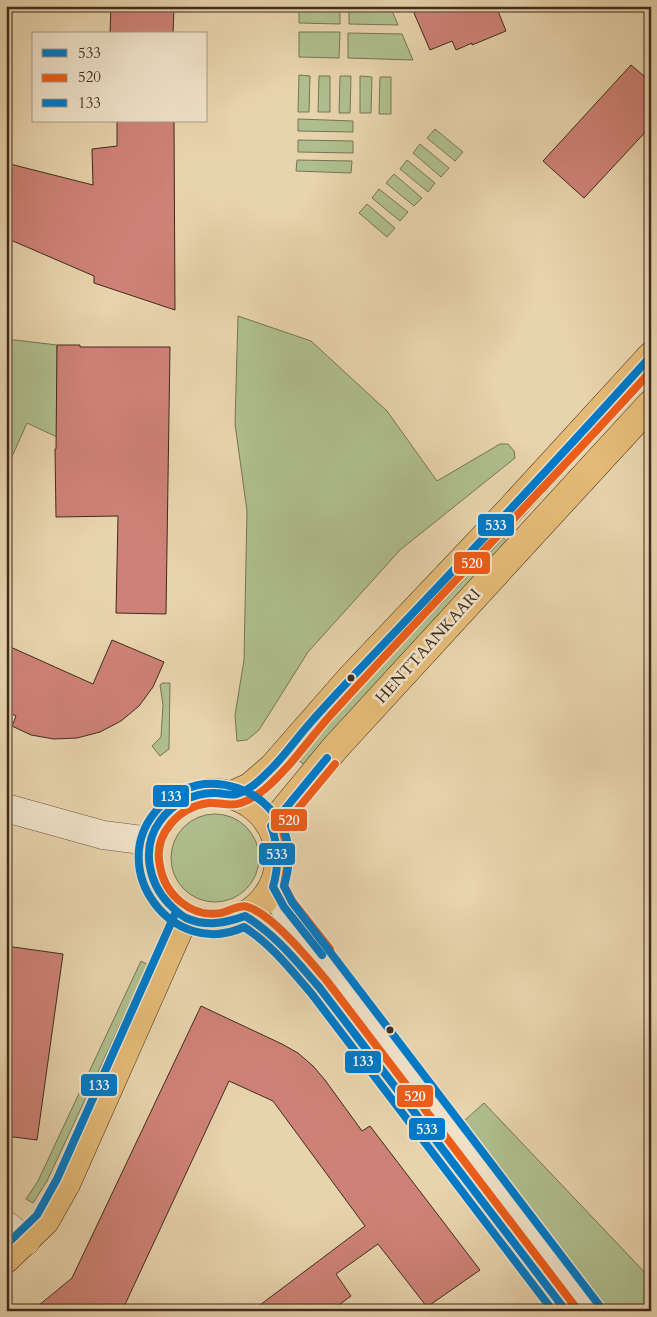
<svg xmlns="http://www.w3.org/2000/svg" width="657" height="1317" font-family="Cardo,serif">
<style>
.green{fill:#afbe8e;stroke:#777456}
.building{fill:#ce8277;stroke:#3f2b1f}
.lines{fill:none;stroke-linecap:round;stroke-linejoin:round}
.minor-casing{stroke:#695542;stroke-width:29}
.major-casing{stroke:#3f2b1f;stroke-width:29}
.minor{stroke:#efe2c9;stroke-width:28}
.major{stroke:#e4ba76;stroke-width:28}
.bus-1-casing{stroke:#efe2c9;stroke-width:11}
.bus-2-casing{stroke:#efe2c9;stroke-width:11}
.bus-3-casing{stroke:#efe2c9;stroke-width:11}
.bus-1{stroke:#007ac9;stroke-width:8}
.bus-2{stroke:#ec5d1a;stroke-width:8}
.bus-3{stroke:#007ac9;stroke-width:8}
.bus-dot{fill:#3f2b1f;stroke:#efe2c9;stroke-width:2}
.labels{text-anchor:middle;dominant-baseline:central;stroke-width:5;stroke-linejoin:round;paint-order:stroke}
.street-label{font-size:16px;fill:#3f2b1f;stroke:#efe2c9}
.line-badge{stroke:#efe2c9;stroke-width:2}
.badge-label{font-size:14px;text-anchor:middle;font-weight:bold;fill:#fff}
</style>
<rect width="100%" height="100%" fill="#e7d3ac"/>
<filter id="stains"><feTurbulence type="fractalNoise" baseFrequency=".004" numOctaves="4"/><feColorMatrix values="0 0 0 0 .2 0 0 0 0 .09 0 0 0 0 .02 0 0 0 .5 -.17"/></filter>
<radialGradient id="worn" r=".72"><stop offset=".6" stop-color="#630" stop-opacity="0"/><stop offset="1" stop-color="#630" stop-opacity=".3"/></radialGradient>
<g class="green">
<path d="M299 6H340V24L299 23Z"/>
<path d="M349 6H390L398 25 349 24Z"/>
<path d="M299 32H340L339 58 299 57Z"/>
<path d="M348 33 402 34 413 60 348 58Z"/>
<path d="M299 75 310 76 309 112H298Z"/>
<path d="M319 76H330V112H318Z"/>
<path d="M340 76H351L350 113H339Z"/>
<path d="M360 76 372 77 371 113H360Z"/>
<path d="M380 77H391V114H379Z"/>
<path d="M298 119 353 121V132L298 131Z"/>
<path d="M435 129 463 152 455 161 427 138Z"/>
<path d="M298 140 353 141V153L298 152Z"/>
<path d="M420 144 449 168 441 177 413 153Z"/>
<path d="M297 160 352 161 351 173 296 171Z"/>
<path d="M407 160 435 183 428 192 400 169Z"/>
<path d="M394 174 422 198 414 206 386 183Z"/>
<path d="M379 189 408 212 400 221 372 198Z"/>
<path d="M367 204 395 228 387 237 359 213Z"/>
<path d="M238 316 311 341 387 411 437 481 500 444H508L514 451 515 458 400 550 308 652 259 730 247 740 237 741 235 715 244 660 247 511 235 424Z"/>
<path d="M6 339 57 345V437L27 423 6 470Z"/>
<path d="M500 535 509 543 306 766 297 759Z"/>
<path d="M162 683H170L169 749 160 756 152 746 161 737 163 705 160 685Z"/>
<circle cx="215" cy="858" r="44"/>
<path d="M141 961 148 965 47 1181 33 1203 26 1199 38 1181Z"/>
<path d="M484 1103 651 1279V1311H604L464 1121Z"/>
</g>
<g class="building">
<path d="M111 6H174L173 34H110Z"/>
<path d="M431 6H496L506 31 472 45V43L456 50 452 41 430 50 414 13Z"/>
<path d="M631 65 651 82V126L584 198 543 161Z"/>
<path d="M117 121H174L175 310 94 283V276L6 238V163L93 185 92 149 117 146Z"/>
<path d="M57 345H80V347H170L166 614 116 613 118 516 56 517 55 449H56Z"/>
<path d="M112 640 164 662 153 687 139 706 121 721 100 732 77 738 54 739 31 735 12 726 16 716 6 711V645L93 684Z"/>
<path d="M6 946 63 954 37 1140 6 1136Z"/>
<path d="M201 1006 282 1044 298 1053 313 1066 325 1080 362 1131 370 1126 480 1270 427 1307 378 1244 336 1274 351 1296 331 1311H252L365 1226 273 1101 229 1081 122 1311H32L72 1278Z"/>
</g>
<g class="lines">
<defs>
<g id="minor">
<path d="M6 808 103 835 150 841"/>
<path d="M273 887 284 907 591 1311"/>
<path d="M245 916C276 933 296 961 319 987L566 1311"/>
<path d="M6 1225 26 1241"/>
</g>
<g id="major">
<circle cx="214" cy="858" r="65"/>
<path d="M232 795 250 787 273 767 350 679 511 509 651 356"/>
<path d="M271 826 335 748 651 404"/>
<path d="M6 1259 45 1221 66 1184 184 918"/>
</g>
</defs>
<use href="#minor" class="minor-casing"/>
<use href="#major" class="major-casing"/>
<use href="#minor" class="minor"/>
<use href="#major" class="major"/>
<defs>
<g id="bus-1">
<path d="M322 955 284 907 273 887C279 865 279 848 271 826L327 758"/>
<path d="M566 1311 319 987C296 961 275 934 245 916 226 923 206 927 186 918 180 915 174 909 169 904 148 882 141 847 160 821 172 804 194 792 216 793 223 793 229 796 237 794 251 790 262 778 272 768 284 756 294 742 305 729 322 709 340 690 358 671 457 567 555 463 651 356"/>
</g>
<g id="bus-2">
<path d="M330 949 292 901 284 886 289 856 282 828 335 764"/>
<path d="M574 1305 327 981C310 961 273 915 248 907 241 904 229 911 221 913 191 918 165 895 160 866 153 835 178 807 209 803 220 802 230 807 241 803 260 797 276 779 289 765 302 750 315 733 328 718 434 601 545 488 651 371"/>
</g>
<g id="bus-3">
<path d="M6 1245 37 1215 57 1179 175 914"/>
<path d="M553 1311 311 993C291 970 271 944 244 927 173 960 106 870 156 811 169 795 184 787 204 784 227 782 251 790 267 806 290 827 293 857 284 886L292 902 599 1305"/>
</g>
</defs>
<use href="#bus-1" class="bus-1-casing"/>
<use href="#bus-2" class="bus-2-casing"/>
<use href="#bus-3" class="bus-3-casing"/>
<use href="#bus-1" class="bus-1"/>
<use href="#bus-2" class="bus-2"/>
<use href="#bus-3" class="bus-3"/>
</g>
<g class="bus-dot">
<circle cx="351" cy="678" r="4.5"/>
<circle cx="390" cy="1030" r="4.5"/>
</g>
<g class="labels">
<g class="street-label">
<text transform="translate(428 646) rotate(-48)">HENTTAANKAARI</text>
</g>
</g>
<g class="line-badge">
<rect x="477" y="513" width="38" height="24" rx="5" fill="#007ac9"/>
<rect x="453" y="551" width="38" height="24" rx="5" fill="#ec5d1a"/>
<rect x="152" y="784" width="38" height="24" rx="5" fill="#007ac9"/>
<rect x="270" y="808" width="38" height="24" rx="5" fill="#ec5d1a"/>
<rect x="258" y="842" width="38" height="24" rx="5" fill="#007ac9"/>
<rect x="344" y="1050" width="38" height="24" rx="5" fill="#007ac9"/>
<rect x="80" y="1073" width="38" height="24" rx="5" fill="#007ac9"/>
<rect x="396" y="1084" width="38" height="24" rx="5" fill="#ec5d1a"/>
<rect x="408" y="1117" width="38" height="24" rx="5" fill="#007ac9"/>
</g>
<g class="badge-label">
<text x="496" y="530">533</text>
<text x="472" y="568">520</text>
<text x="171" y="801">133</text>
<text x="289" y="825">520</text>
<text x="277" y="859">533</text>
<text x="363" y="1066">133</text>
<text x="99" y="1090">133</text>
<text x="415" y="1101">520</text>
<text x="427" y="1134">533</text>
</g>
<rect width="657" height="1317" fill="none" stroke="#e7d3ac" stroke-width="25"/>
<rect x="8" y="8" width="642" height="1302" fill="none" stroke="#3f2b1f" stroke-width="2.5"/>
<rect x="12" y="12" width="632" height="1292" fill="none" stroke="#3f2b1f"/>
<rect x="32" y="32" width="175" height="90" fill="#efe2c9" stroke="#a99985"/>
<rect x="42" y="49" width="25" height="8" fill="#007ac9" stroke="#a99985"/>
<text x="78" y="58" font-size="15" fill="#3f2b1f">533</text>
<rect x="42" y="74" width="25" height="8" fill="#ec5d1a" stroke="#a99985"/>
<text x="78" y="82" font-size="15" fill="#3f2b1f">520</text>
<rect x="42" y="99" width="25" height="8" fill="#007ac9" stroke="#a99985"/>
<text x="78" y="108" font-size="15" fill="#3f2b1f">133</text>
<rect width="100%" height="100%" filter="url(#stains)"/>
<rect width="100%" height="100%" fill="url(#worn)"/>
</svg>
